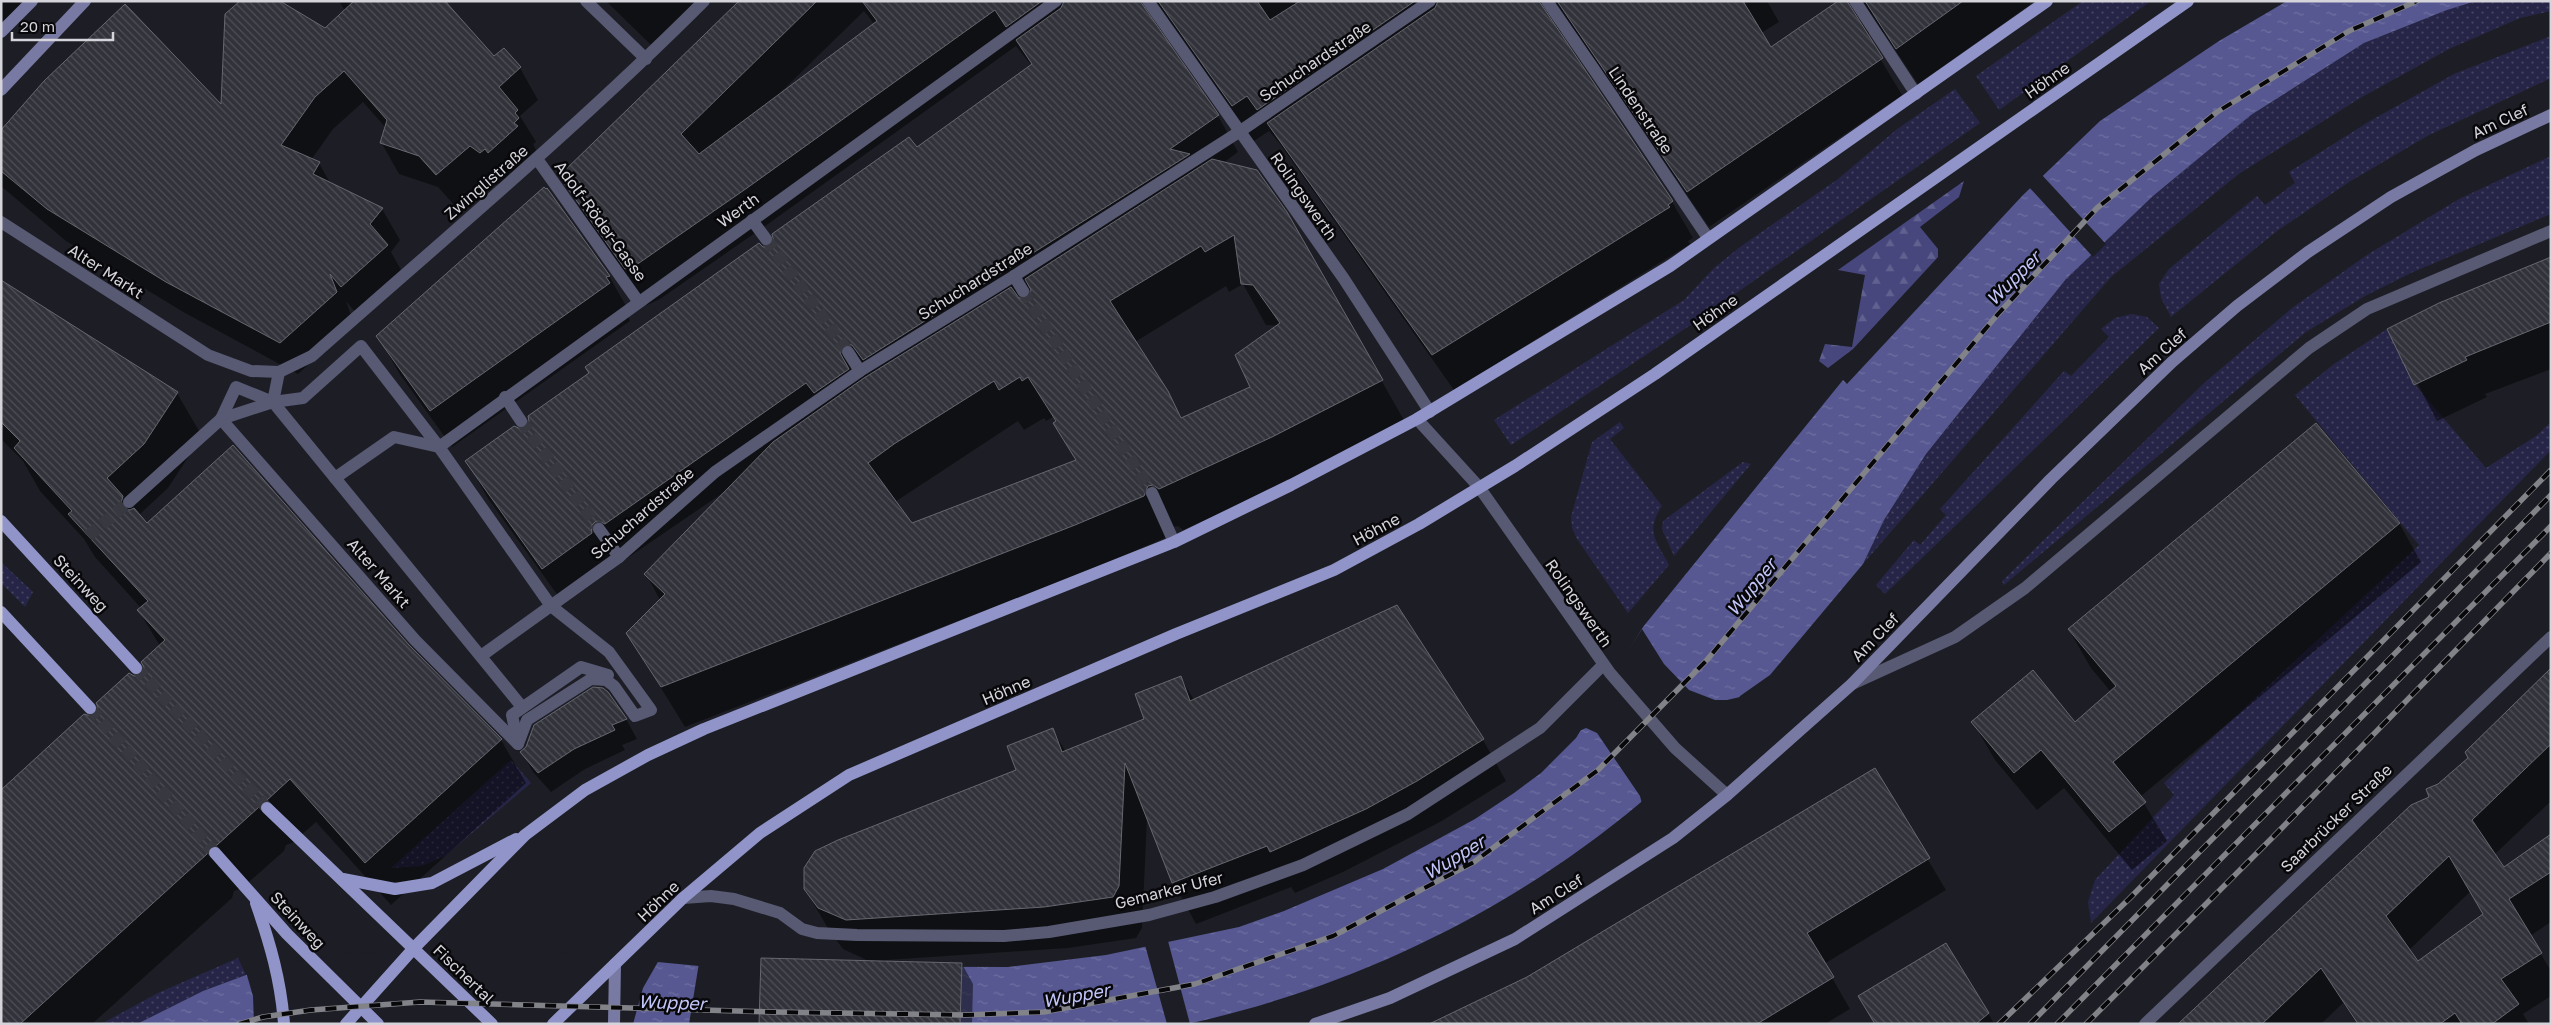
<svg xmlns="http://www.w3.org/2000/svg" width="2552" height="1025" font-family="'Golos Text',sans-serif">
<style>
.grass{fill:url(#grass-dots)}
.forest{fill:url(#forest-firs)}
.water{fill:url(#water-ripples)}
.pier{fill:#1d1e25}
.shadow{fill:#0007;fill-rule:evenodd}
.building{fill:url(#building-back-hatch);stroke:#676771;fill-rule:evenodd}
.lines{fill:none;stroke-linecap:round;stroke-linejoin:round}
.pedestrian-tunnel{stroke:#383940;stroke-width:12;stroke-dasharray:12 6;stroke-linecap:butt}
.primary-tunnel{stroke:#383940;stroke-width:12;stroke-dasharray:12 6;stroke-linecap:butt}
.pedestrian{stroke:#585973;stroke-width:12}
.minor{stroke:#585973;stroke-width:12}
.tertiary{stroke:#585973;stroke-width:12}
.secondary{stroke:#787aa3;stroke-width:12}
.primary{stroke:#9194c8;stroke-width:12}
.rail-casing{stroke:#828389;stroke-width:5.5}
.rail{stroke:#08080b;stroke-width:4;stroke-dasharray:11;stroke-linecap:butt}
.labels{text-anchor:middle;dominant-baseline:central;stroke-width:5;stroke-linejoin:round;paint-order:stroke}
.street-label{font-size:16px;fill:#d4d4da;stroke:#08080b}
.water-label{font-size:18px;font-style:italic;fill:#c2c5f9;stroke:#08080b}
</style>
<defs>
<pattern id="grass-dots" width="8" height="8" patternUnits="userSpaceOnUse" patternTransform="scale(1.25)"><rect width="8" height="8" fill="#262547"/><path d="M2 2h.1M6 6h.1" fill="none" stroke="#454461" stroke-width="1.8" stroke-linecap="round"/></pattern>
<pattern id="forest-firs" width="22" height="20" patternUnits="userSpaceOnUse" patternTransform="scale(1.25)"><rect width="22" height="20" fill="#47477e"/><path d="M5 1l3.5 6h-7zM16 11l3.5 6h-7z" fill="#616190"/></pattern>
<pattern id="water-ripples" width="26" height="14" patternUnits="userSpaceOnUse" patternTransform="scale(1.25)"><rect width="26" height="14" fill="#575891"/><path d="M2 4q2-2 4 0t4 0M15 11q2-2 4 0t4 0" fill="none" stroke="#6e6fa0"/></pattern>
<pattern id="building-back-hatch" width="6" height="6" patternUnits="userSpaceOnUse" patternTransform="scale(1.25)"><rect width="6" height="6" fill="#32323b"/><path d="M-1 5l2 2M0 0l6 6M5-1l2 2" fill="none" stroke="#4f4f57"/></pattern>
</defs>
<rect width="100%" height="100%" fill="#1d1e25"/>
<g class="grass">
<path d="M2083 1H2151L1999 110 1976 76Z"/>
<path d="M2476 1H2551V11L2520 18 2449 49 2362 97 2240 173 2111 277 1863 564 1884 520 1926 454 2066 279 2153 196 2251 115 2364 43 2447 10Z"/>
<path d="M2551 36V78L2429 135 2349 182 2277 231 2171 317 2161 298 2159 284 2169 269 2257 196 2265 205 2295 183 2289 172 2370 121 2454 74Z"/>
<path d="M1955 89 1980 123 1692 324 1511 445 1494 420 1684 300 1714 268 1740 247 1838 179 1896 130Z"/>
<path d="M2551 156V214L2413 272 2365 296 2306 332 2004 585 2002 581 2203 384 2292 308 2367 255 2459 199Z"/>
<path d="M2132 314 2147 317 2159 328 1885 594 1876 585 1914 540 1920 545 1946 515 1940 509 2064 371 2071 376 2109 337 2101 329 2115 318Z"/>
<path d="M2387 329 2416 386 2486 468 2536 436 2551 422V450L2091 923 2088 902 2095 880 2174 795 2164 783 2419 545 2295 395 2334 364Z"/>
<path d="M1620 422 1624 428 1610 439 1662 506C1645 532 1656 540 1669 565L1628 613 1577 539 1572 528 1571 517 1592 442Z"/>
<path d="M1743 462 1751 464 1674 556 1662 529 1663 521Z"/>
<path d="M1 562 33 592 25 607 1 583Z"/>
<path d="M511 760 531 783 445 856 422 866 391 868Z"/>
<path d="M238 958 246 975 203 991 137 1024H101L158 993Z"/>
</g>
<path class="forest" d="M1964 181 1959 197 1920 227 1938 249V257L1853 349 1828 368 1819 361 1825 344 1852 347 1865 275 1838 270Z"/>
<path class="water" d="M2287 1H2476L2447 10 2364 43 2251 115 2153 196 2066 279 1926 454 1884 520 1863 564 1770 675 1740 696 1731 713C1701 743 1672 776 1640 803 1510 912 1352 988 1187 1024H137L203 991 246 975 342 956 637 960 699 966 1008 967 1106 955 1239 927 1284 911 1383 869 1475 819 1514 793 1541 773 1576 738 1643 627 1843 380 1847 384 2023 195 2100 121 2219 41Z"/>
<g class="pier">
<path d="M2041 174 2106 244 2093 257 2028 186Z"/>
<path d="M1642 629 1664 664 1689 690 1715 700H1727L1740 697 1750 692 1761 682 1763 683 1742 698 1733 715 1642 804 1640 796 1597 733 1586 728 1575 733Z"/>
<path d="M1168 941 1190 1024H1167L1145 945Z"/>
<path d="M440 950 535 951 659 960 643 988 633 1024H254L253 996 246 972 341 954Z"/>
<path d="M699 963H776L774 1024H689Z"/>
</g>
<g class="shadow">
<path d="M1 1H23L1 29Z"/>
<path d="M339 1H443L494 58 504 50 520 68 538 100 520 116 536 142 533 144 536 150 499 184 488 177 455 206 438 187 399 174 381 142 386 128 363 102 333 129 311 160 319 163 330 183 382 209 400 240 391 252 405 277 360 318 346 301 354 324 298 374 185 313 66 241 1 186V132L222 107 227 14 400 75 356 29Z"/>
<path d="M606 1H709L651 45Z"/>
<path d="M739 1H1767L1779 22 1761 33 1770 49 1840 1H2035L1918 84 1884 33 1877 29 1871 31 1867 37 1902 95 1709 227 1576 33 1564 30 1560 36 1672 202 1693 238 1688 241 1690 244 1454 390 1280 144 1269 131 1254 141 1165 30 1160 35 1218 116 1238 152 1223 163 1286 213 1405 422 1296 478 1183 530 1178 526 1172 527 1167 537 1099 566 685 727 627 633 660 600 646 574 727 490 626 559 620 557 612 563V570L564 604 487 497 467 461 527 428 763 248 771 247 917 149 1032 66 1016 46 768 224 660 299 647 305 582 212 561 176ZM864 11 875 25 783 93 781 92ZM1243 284 1266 325 1278 326 1251 388 1182 419 1135 342 1226 286 1229 292ZM1053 417 1077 461 912 524 895 502 1018 421 1024 430 1044 418 1046 421Z"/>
<path d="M547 190 609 276 630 313 627 314 630 321 452 447 399 373 378 336Z"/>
<path d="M2551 259V369L2485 394 2487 397 2437 421 2389 329Z"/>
<path d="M1 282 177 393 202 436 168 488 139 515 147 524 408 646 501 740 526 783 391 905 316 822 292 843 286 845 284 851 242 888 234 891 232 898 92 1024H1L88 717 96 715 134 677 142 675 160 646 139 611 141 608 95 557 84 539 40 491 23 461 1 439Z"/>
<path d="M2399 523 2421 562 2140 797 2167 841 2132 870 2064 788 2037 810 1995 760 1973 722 2075 723 2111 692 2091 668 2069 630Z"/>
<path d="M2551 669V801L2494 855 2503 869 2551 836V922L2530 936 2551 971V996L2523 1014 2529 1024H2357L2343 1003 2321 1024H2179L2431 798 2439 785 2469 758ZM2471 891 2485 914 2417 963 2409 950Z"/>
<path d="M1181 678 1194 700 1483 740 1506 781 1440 822 1343 872 1295 893 1291 887 1196 924 1173 882 1147 818 1142 928 1136 938 1068 948 886 960V962L962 964 973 984 972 1024H760L871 962 843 949 829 930 805 889 804 877 810 859 1018 771 1052 729 1066 752 1146 719Z"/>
<path d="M626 719 637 739 622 745 625 750 585 769 551 792 533 772 522 752Z"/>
<path d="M1874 770 1946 890 1824 964 1850 1009 1825 1024H1427L1527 979Z"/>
<path d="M1988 1013 1994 1024H1875Z"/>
</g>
<g class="building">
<path d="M240 1H280L325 28 354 1H445L494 56 504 48 521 67 499 87 518 110 515 113 519 118 514 123 518 126 488 153 485 149 480 153 470 146 436 175 419 156 380 143 387 120 344 71 315 97 281 145 320 162 313 174 383 208 370 224 388 245 341 287 330 274 337 292 280 343 166 282 47 209 1 171V130L44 81 125 4 221 104 225 14Z"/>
<path d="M739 1H817L681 134 699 154 877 21 862 1H1042L1006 27 995 10 747 188 639 263 625 269 559 176Z"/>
<path d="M1064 1H1140L1219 115 1170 149 1190 154 863 360 852 345H843L840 353 849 369 814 393 806 383 605 524 599 521 595 522 591 526 592 533 542 569 465 461 514 426 521 429 526 427 529 421 528 416 589 373 585 367 759 243 763 247 770 246 774 242 772 234 909 137 917 147 1032 64 1016 40 1061 8Z"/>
<path d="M1158 1H1257L1270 20 1300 1H1415L1257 110 1247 96 1232 106Z"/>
<path d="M1438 1H1539L1673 201 1668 205 1670 207 1432 355 1267 123 1435 8Z"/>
<path d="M1557 1H1743L1771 47 1838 1H1847L1883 58 1687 192Z"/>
<path d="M1865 1H1963L1896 49Z"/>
<path d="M1212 159 1257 170 1287 212 1383 380 1272 437 1159 489 1153 485 1148 486 1144 496 1075 525 661 687 626 633 665 594 644 574 773 442 864 378 1011 287 1019 298H1028L1031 290 1025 279ZM1234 235 1241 284 1253 285 1280 323 1235 355 1250 387 1181 418 1168 391 1110 301 1201 246 1205 252ZM1020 377 1022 381 1028 377 1056 421 1053 423 1076 460 912 523 868 463 894 444 994 381 999 390Z"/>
<path d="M544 187 546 189 547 188 610 276 606 277 610 283 430 411 376 336Z"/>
<path d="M2551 257V322L2465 357 2467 360 2414 385 2387 329 2439 303Z"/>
<path d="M1 280 178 392 144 444 107 478 123 496 121 503 123 508 130 510 134 508 147 523 233 445 409 645 502 739 365 863 290 779 267 800 262 802 259 807 217 845 209 847 207 854 20 1024H1V790L84 714 91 716 96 714 98 707 96 703 129 673 134 676 142 674 144 667 141 662 165 640 137 610 148 601 68 514 72 511 14 448 20 441 1 422Z"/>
<path d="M2316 423 2400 523 2113 762 2146 802 2109 832 2041 750 2014 773 1971 722 2033 670 2075 722 2116 686 2068 629Z"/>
<path d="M1397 605 1484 739 1417 781 1366 809 1270 852 1267 846 1172 883 1125 763 1119 886 1113 897 1044 907 846 920 818 908 804 889V868L815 851 838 840 1016 770 1007 746 1053 728 1062 752 1144 719 1135 694 1181 676 1190 701Z"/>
<path d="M2551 668V744L2472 820 2504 867 2551 834V872L2509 899 2542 953 2501 979 2519 1004 2492 1024H2462L2455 1013 2440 1024H2358L2321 968 2262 1024H2178L2411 805 2429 797 2426 789 2438 784 2468 758 2465 752ZM2449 856 2483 914 2418 961 2386 916Z"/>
<path d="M593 687 603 688 608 692 627 719 612 725 615 730 574 749 538 773 520 752 526 747 534 725Z"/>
<path d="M1875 768 1930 858 1807 933 1834 977 1757 1024H1429L1527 977Z"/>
<path d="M1946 943 1989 1013 1976 1024H1875L1858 996Z"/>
<path d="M761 958 962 963 960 1024H759Z"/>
</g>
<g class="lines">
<g class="pedestrian-tunnel">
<path d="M766 239 848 352"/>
<path d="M1023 291 1152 493"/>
<path d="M521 421 599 529"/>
<path d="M88 536 129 502"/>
</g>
<g class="primary-tunnel">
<path d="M136 668 267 808"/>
<path d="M90 708 215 853"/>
</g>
<g class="pedestrian">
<path d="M1148 1 1344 279 1430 412"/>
<path d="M1547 1 1613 97"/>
<path d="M1855 1 1916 94"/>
<path d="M537 159 638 301"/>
<path d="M752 220 766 239"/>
<path d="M1014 276 1023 291"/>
<path d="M361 346 439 447 551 606 609 652 651 710 635 716 614 686 606 680 591 679 527 720 518 744 415 640 221 419 236 387 273 402 303 398Z"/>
<path d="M848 352 860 371"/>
<path d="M279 372 273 402 522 707"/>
<path d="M505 397 521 421"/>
<path d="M335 478 394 437 439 447 1056 1"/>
<path d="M1152 493 1174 542"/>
<path d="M129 502 221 419 273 402"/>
<path d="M599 529 619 557"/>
<path d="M481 656 619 557 715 472 860 371 1014 276 1239 132 1430 1"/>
<path d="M518 744 512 715 581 667 608 675"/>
</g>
<g class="minor">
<path d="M586 1 646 59"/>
<path d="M1613 97 1708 238"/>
<path d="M1 222 208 355 251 371 279 372 312 356C444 239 579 126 704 1"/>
<path d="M1852 684 1955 637 2025 588 2309 348 2367 309 2551 231"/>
<path d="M683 898 711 896 734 899 780 913 802 929 817 933 857 935 1004 936 1049 932 1149 915 1215 897 1303 865 1408 814 1540 728 1603 665"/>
<path d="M2145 1024 2551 637"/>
</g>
<path class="tertiary" d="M1417 419 1479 487 1610 673 1675 748 1727 795"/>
<g class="secondary">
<path d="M1 32 32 1"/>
<path d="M1 90 85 1"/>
<path d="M614 1024 615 964"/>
<path d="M1315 1024 1390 998 1515 939 1673 838 1727 795 1852 684 2051 479 2172 362 2237 306 2308 252 2391 197 2476 150 2551 115"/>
</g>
<g class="primary">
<path d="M1 521 136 668"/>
<path d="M1 612 90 708"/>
<path d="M267 808 492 1024"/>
<path d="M215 853 287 934 378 1024"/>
<path d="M343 879 395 889 432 883 516 839"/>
<path d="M256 903C270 943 281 981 284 1024"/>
<path d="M346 1024 414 948 525 835 585 790 648 755 704 729 1174 542 1291 485 1417 419 1670 266 2047 1"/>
<path d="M553 1024 683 898 760 833 849 775 1176 634 1334 570 1419 524 1515 466 1655 374 2188 1"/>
</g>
<defs>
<g id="rail">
<path d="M239 1024 263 1017 311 1010 420 1002 773 1012 966 1015 1044 1012 1195 984 1333 936 1474 862 1598 770 1706 661 1998 314 2097 208 2217 112 2349 31 2417 1"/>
<path d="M1999 1024 2129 899 2551 470"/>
<path d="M2030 1024 2551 495"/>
<path d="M2057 1024 2551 526"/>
<path d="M2086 1024 2274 836 2551 553"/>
</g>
</defs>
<use href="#rail" class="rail-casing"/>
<use href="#rail" class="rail"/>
</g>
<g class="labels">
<g class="street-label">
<text transform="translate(1315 61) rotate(-34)">Schuchardstraße</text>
<text transform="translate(2047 80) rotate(-35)">Höhne</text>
<text transform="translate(1641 110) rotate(56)">Lindenstraße</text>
<text transform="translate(2500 121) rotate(-25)">Am Clef</text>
<text transform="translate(486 182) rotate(-41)">Zwinglistraße</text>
<text transform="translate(1304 196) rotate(55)">Rolingswerth</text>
<text transform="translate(738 210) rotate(-36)">Werth</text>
<text transform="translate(601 221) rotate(54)">Adolf-Röder-Gasse</text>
<text transform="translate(106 271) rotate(33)">Alter Markt</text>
<text transform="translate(975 281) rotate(-32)">Schuchardstraße</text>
<text transform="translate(1715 312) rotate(-35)">Höhne</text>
<text transform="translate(2162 351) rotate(-42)">Am Clef</text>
<text transform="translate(642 513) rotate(-41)">Schuchardstraße</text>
<text transform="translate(1376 529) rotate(-28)">Höhne</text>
<text transform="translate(379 573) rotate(49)">Alter Markt</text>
<text transform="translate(81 583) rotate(47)">Steinweg</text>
<text transform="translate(1579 603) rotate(55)">Rolingswerth</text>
<text transform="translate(1875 637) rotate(-46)">Am Clef</text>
<text transform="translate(1006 690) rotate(-23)">Höhne</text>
<text transform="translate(2336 818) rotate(-44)">Saarbrücker Straße</text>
<text transform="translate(1169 890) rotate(-14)">Gemarker Ufer</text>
<text transform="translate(1556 894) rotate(-32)">Am Clef</text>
<text transform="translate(658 901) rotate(-44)">Höhne</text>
<text transform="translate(298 920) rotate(47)">Steinweg</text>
<text transform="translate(464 974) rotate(44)">Fischertal</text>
</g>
<g class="water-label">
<text transform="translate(2013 278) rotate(-45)">Wupper</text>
<text transform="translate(1751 587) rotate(-51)">Wupper</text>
<text transform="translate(1454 857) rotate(-31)">Wupper</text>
<text transform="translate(1076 995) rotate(-10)">Wupper</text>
<text transform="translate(672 1002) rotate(2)">Wupper</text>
</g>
</g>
<rect width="2552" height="1025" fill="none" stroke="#d4d4da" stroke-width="5"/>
<path d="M12 32v8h101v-8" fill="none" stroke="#d4d4da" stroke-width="2.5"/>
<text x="20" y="32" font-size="15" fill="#d4d4da" stroke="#08080b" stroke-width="4" paint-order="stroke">20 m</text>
</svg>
